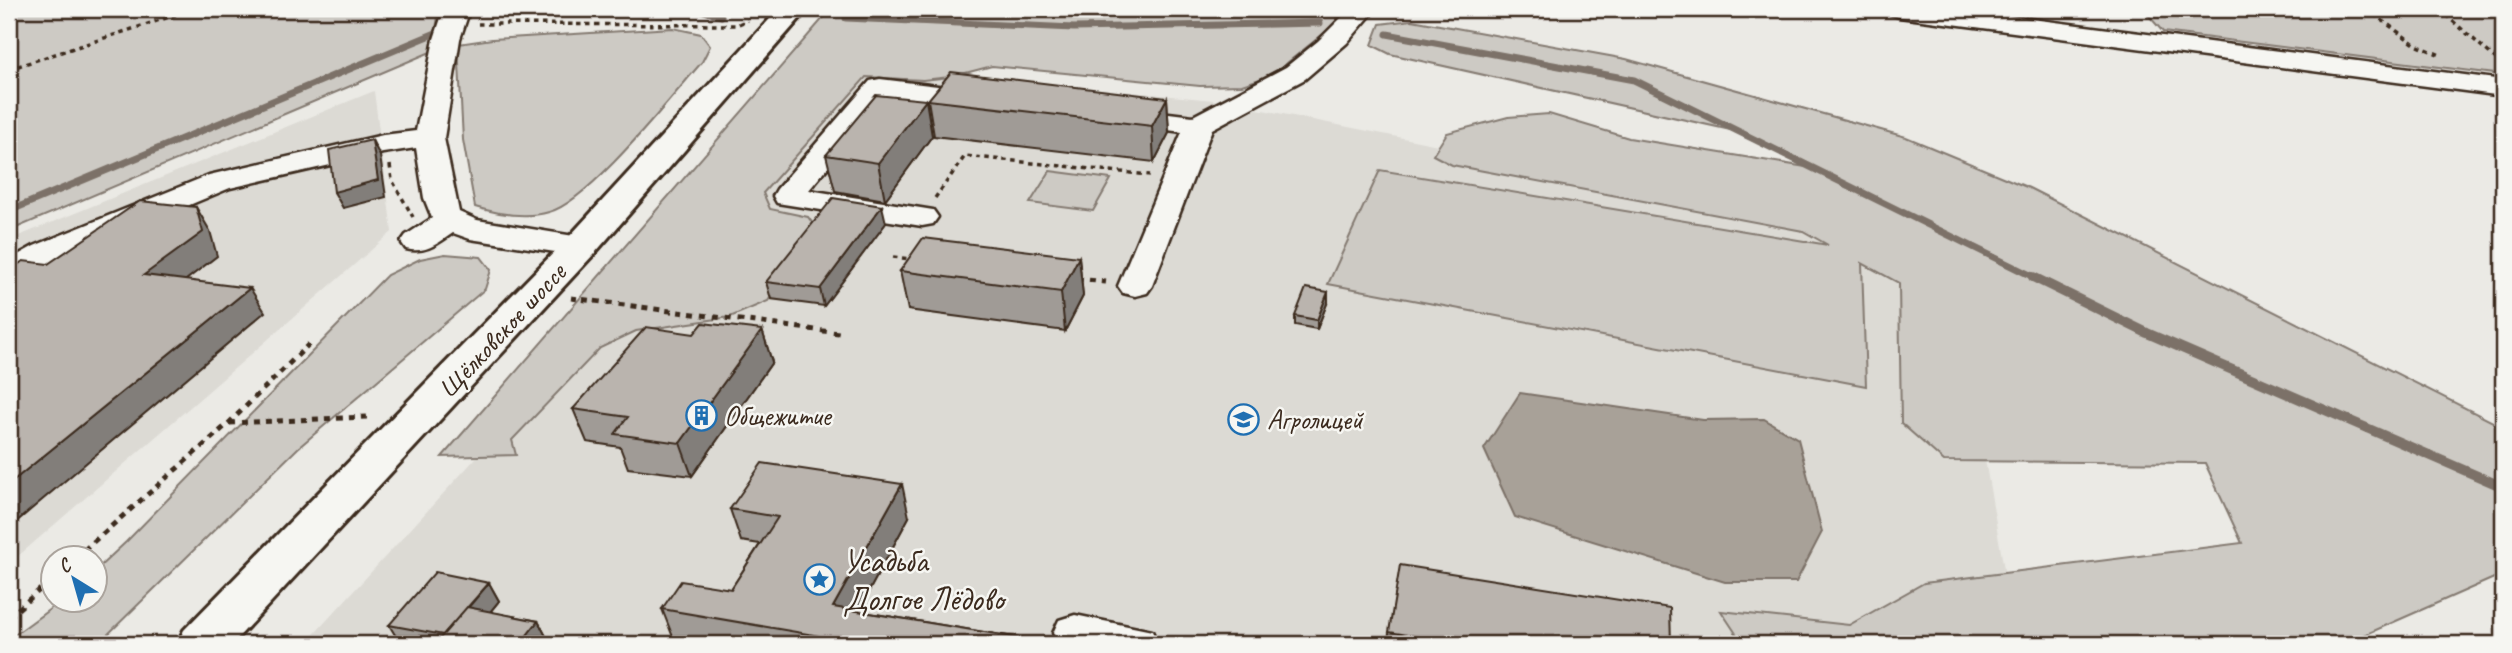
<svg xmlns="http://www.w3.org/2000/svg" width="2512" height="653" font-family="Caveat,sans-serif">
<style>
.built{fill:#dcdad4}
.green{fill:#cdcac4;stroke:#847a71;stroke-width:2}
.water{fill:#a8a198;stroke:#7c7167;stroke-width:2}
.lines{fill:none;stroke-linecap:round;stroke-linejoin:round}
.stream-far1{stroke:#7c7167;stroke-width:7}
.stream{stroke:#7c7167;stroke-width:10}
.minor-casing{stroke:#3b2a1e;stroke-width:5}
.major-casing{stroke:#3b2a1e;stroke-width:6}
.path-far1{stroke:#3b2a1e;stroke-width:3.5;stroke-dasharray:4.5 4.5;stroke-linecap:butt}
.path{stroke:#3b2a1e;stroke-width:5;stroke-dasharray:6 6;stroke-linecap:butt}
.minor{fill:#f6f6f2;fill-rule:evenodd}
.major{fill:#f6f6f2;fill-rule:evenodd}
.wall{fill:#a09b96;stroke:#3b2a1e;stroke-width:2}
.shaded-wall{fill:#827e7a;stroke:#3b2a1e;stroke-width:2}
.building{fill:#bab4ae;stroke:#3b2a1e;stroke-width:2}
.labels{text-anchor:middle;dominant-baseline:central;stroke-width:5;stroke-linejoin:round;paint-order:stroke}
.street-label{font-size:28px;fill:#3b2a1e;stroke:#f6f6f2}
.poi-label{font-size:28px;fill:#3b2a1e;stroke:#f6f6f2;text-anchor:start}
.near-poi-label{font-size:33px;fill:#3b2a1e;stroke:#f6f6f2;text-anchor:start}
</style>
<rect width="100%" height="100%" fill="#ebeae5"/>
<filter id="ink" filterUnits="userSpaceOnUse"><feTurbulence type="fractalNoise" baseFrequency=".0143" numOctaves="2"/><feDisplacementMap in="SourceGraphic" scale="14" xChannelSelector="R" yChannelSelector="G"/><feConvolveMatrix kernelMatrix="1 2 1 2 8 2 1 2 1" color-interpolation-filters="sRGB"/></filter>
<g filter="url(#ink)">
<g class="built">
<path d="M838 64 1213 100 1948 247 2017 644H305Z"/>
<path d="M374 91 392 232 9 564V240Z"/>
</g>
<g class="green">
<path d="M9 9H439L433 51 9 231Z"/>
<path d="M831 9H1326L1335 12 1338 22 1272 75 1242 85 1200 86 992 66 950 77 923 80 866 77 763 193 770 209 808 217 816 228 768 301 730 317 636 331 600 348 512 440 516 455 442 457Z"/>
<path d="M2143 9H2503V75L2163 32Z"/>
<path d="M1412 20 1626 59 1906 137 2029 188 2503 427V574L2344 644H1743L1721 611 1849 625 1924 583 2242 543 2205 463 1944 461 1901 423 1899 283 1862 263 1866 386 1328 284 1380 170 1828 245 1803 231 1452 165 1433 155 1447 133 1508 117 1549 114 1629 138 1812 168 1735 131 1390 54 1372 45 1380 24Z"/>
<path d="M673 28 701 34 710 46 702 62C671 97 589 202 549 212 525 219 498 214 475 207L463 140 458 44 492 39Z"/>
<path d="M1050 171 1111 179 1093 211 1030 203Z"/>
<path d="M445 254 481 257 491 270 485 289 298 448 98 644H9V639L61 601 94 600 95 571 126 542 387 275 420 259Z"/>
</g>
<path class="water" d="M1520 393 1703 420 1764 419 1798 439 1822 532 1796 582H1725L1515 517 1484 449Z"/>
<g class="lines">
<g class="stream-far1">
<path d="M697 9 721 16"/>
<path d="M485 12 492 9"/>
<path d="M846 18 1074 28 1320 23"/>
<path d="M1387 34 1634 80 2036 278"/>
<path d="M9 211 443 30"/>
</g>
<path class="stream" d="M2033 277 2147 333 2503 487"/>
<defs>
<g id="minor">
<path d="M444 9H470L460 39 444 138 459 212 477 220 592 239 597 246 592 253 581 256 470 239 453 233C437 244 425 254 406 249L401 242 406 235 432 218 424 198 416 148 383 153 230 188 58 260 21 281 9 284V260L34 246 209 175 383 135 416 131 434 39Z"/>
<path d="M1350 9H1376L1347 43 1305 79 1212 129 1152 286 1147 293 1135 296 1123 293 1118 286 1182 132 1111 122 1107 116 1111 110 1121 107 1193 116 1286 67 1318 41Z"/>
<path d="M1886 9H1955L2503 80V96L1899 17 1890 14Z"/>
<path d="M880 79 979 91 989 93 993 99 989 105 979 107 887 96 809 190 933 210 938 217 933 224 922 226 777 203 773 196 777 189 870 81Z"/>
<path d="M1075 615 1152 631 1158 644H1058L1053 633 1059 620Z"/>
</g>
<path id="major" d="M779 9H808L594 254 232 644H177L184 630 568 238Z"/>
</defs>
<use href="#minor" class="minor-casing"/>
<use href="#major" class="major-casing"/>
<g class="path-far1">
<path d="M2367 9 2416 45 2443 56"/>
<path d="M2439 9 2503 65"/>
<path d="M478 24 736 25 748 20"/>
<path d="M9 69 194 9"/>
<path d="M390 165 392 180 413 217"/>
<path d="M935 198 965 156 1150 175"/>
<path d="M893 257 911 259"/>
</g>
<g class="path">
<path d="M1077 279 1106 282"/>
<path d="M571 298 839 333"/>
<path d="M229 423 367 417"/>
<path d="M75 558 229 423 309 344"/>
<path d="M9 617 52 579"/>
</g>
<use href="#minor" class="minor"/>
<use href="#major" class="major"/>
</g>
<g class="wall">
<path d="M1167 98 1169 133 1154 162 934 136 928 100Z"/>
<path d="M926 100 932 136 885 200 835 191 826 155Z"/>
<path d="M886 223 824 306 771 299 766 282Z"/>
<path d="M1079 257 1083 296 1065 331 908 310 900 271Z"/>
<path d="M1328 292V301L1317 329 1295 325V316Z"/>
<path d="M762 330 772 362 692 476 628 468 620 447 587 442 573 409 694 334Z"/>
<path d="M730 509 909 517 858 611 1056 644H690L675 642 662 609 731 589 760 544 741 541Z"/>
<path d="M489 583 499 601 490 612 538 621 550 644H406L400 643 389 625Z"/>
<path d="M1389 632 1671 644H1388Z"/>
</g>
<g class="shaded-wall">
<path d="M1167 98 1169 133 1154 162 1152 126Z"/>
<path d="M926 100 932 136 885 200 878 163Z"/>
<path d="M372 140 380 156 386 197 343 208 334 192Z"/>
<path d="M882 206 886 223 824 306 820 289Z"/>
<path d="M196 207 210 231 217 256 160 300 144 275Z"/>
<path d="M1079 257 1083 296 1065 331 1061 292Z"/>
<path d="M250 288 265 312 9 528V484Z"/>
<path d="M1328 292V301L1317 329V320Z"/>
<path d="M762 330 772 362 692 476 680 443Z"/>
<path d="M902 484 909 517 843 639 833 607Z"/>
<path d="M489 583 499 601 464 644 445 635Z"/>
<path d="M538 621 550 644H520Z"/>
</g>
<g class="building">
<path d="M951 72 1167 98 1152 126 928 100Z"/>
<path d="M876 95 926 100 878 163 826 155Z"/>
<path d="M372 140 378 180 334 192 329 150Z"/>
<path d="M833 198 882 206 820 289 766 282Z"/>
<path d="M140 201 196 207 203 232 144 275 250 288 9 484V271L23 261 48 264Z"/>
<path d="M923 238 1079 257 1061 292 900 271Z"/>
<path d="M1306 288 1328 292 1317 320 1295 316Z"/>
<path d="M703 323 762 330 680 443 615 434 628 417 573 409 646 327 694 334Z"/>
<path d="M762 463 902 484 833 607 1056 644H866L662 609 681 581 731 589 778 517 730 509Z"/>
<path d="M1400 565 1670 608 1671 644H1465L1389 632Z"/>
<path d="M435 572 489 583 443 635 389 625Z"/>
<path d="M467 607 538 621 520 644H435Z"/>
</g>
</g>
<defs>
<symbol id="building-ring" viewBox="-11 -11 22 22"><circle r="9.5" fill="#f6f6f2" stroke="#1f6fb2" stroke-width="1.5"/><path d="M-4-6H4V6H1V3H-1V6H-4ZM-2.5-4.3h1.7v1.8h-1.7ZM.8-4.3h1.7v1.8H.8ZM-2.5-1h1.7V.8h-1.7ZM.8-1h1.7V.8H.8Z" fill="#1f6fb2"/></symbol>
<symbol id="university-ring" viewBox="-11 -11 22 22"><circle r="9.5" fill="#f6f6f2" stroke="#1f6fb2" stroke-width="1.5"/><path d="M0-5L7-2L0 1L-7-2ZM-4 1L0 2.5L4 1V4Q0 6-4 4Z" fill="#1f6fb2"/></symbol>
<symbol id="sight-ring" viewBox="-11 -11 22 22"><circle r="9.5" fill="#f6f6f2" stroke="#1f6fb2" stroke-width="1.5"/><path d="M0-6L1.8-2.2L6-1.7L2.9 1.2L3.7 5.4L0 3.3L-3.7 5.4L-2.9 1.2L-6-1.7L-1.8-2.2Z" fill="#1f6fb2"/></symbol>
</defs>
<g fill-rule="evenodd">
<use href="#building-ring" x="684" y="398" width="35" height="35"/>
<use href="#university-ring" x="1226" y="402" width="35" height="35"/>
<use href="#sight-ring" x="802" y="562" width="35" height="35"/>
</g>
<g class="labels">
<g class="street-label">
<text transform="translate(502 330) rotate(-47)">Щёлковское шоссе</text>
</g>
<g class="poi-label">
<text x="724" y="415">Общежитие</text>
<text x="1267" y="419">Агролицей</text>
</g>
<g class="near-poi-label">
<text x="843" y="561">Усадьба<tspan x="843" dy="38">Долгое Лёдово</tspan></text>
</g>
</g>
<rect width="2512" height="653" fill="none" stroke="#f6f6f2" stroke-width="35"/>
<rect x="18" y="18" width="2477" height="618" fill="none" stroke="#3b2a1e" stroke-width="2.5" filter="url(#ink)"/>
<g transform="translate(74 579) rotate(323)"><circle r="33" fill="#f6f6f2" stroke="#aba49d" stroke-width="2"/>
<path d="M0-5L12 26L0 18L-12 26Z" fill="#1f6fb2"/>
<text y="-10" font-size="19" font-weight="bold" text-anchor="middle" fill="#3b2a1e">С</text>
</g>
</svg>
